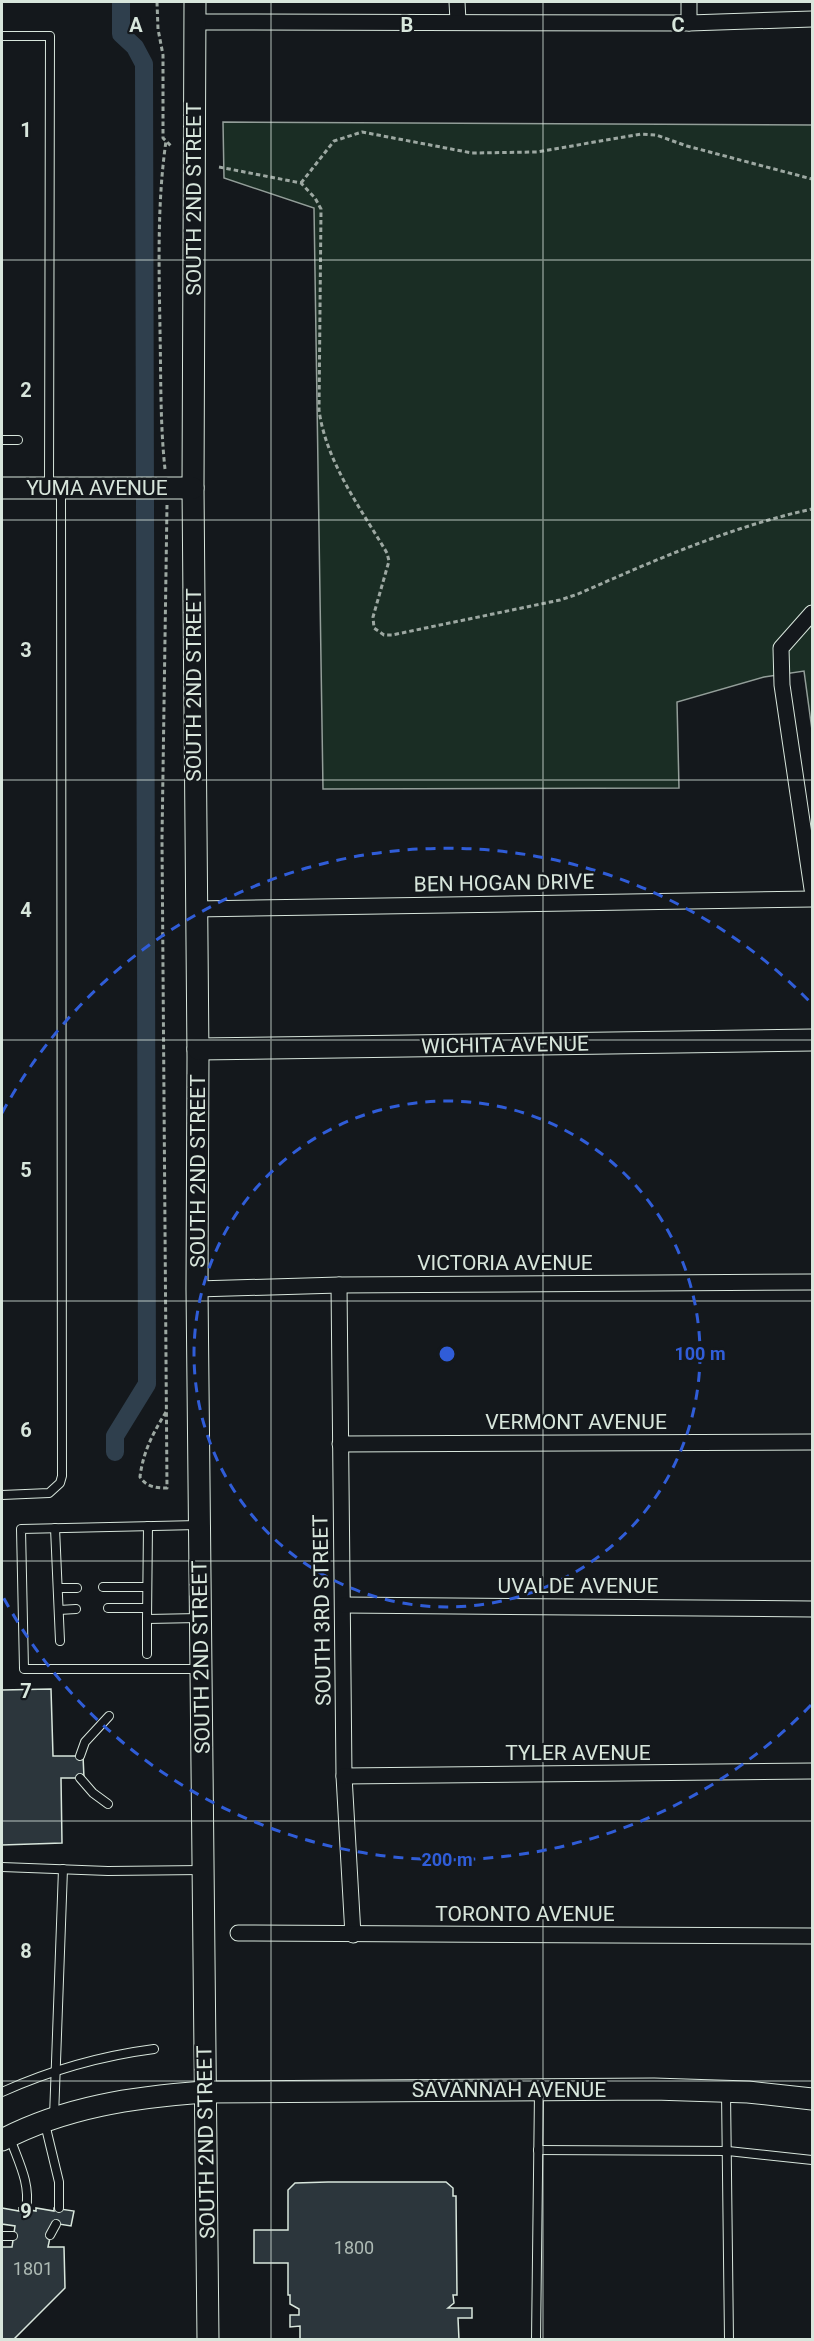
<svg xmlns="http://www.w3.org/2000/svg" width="814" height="2341" font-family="Roboto,sans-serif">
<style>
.green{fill:#1a2d24;stroke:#939e99;stroke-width:1.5}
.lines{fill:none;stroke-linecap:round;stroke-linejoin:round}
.canal{stroke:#2f3f4d;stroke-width:18}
.building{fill:#2c363c;stroke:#d8e6dc;stroke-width:1.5}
.lane-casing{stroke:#d8e6dc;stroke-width:10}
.street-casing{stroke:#d8e6dc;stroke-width:17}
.secondary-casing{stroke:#d8e6dc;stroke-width:23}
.path{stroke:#9da8a2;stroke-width:3;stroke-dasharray:4.5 3;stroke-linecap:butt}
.lane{stroke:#14181c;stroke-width:8}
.street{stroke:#14181c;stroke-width:15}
.secondary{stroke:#14181c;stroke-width:21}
.grid{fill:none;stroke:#d8e6dc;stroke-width:1.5;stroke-opacity:0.55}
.ring{fill:none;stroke:#305dd8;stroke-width:3;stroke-dasharray:10 8}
.labels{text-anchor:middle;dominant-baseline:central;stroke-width:4.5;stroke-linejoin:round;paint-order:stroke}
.number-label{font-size:18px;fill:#adbab4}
.street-label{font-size:21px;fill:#d8e6dc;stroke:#14181c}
.grid-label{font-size:20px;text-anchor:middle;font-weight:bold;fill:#d8e6dc;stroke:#14181c;stroke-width:4.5;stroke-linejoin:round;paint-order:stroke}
.centre{fill:#305dd8;stroke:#14181c;stroke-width:3}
.ring-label{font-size:18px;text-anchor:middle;font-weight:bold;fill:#305dd8;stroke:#14181c;stroke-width:4.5;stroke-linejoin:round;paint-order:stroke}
</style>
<rect width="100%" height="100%" fill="#14181c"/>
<path class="green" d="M223 122 812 125V730L804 671 764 677 677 702 679 788 323 789 314 208 224 178Z"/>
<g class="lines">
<path class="canal" d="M115 1452V1436L147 1384 144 64 135 47 121 34V2"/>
</g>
<g class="building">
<path d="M51 1689 53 1756H83L84 1778H61L62 1843 2 1845V1690Z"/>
<path d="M328 2182H446L453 2188V2196H456L457 2295H453L454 2303 448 2308H472V2318H458L459 2340H300V2326L290 2327V2315H299V2309L290 2304V2295H288V2263H254V2230H288V2190L295 2183Z"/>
<path d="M2 2208 19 2211V2208L36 2211V2208L54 2211V2208L74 2211 71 2226 53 2223 48 2247H64L65 2288 13 2340H2V2247H12L15 2226 2 2224Z"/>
</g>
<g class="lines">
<defs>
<g id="lane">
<path d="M2 36H50L49 486"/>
<path d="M2 440H18"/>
<path d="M2 1495 49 1493 60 1483 62 1476 61 489"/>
<path d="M198 1525 21 1529 24 1669H200"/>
<path d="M148 1526 147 1619 199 1618"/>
<path d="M55 1528 60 1641"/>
<path d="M103 1587H147"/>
<path d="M58 1588H77"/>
<path d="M108 1608H147"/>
<path d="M59 1610 76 1609"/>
<path d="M147 1654V1619"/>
<path d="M80 1756 85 1742 109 1716"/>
<path d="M80 1778 93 1793 108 1804"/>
<path d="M2 1867 108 1871 202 1870"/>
<path d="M2 2092C51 2070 100 2056 154 2049"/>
<path d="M726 2092 729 2340"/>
<path d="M54 2117 63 1869"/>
<path d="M45 2124 59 2182V2208"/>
<path d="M10 2138C18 2161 31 2184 26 2209"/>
<path d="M538 2150 728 2151 812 2160"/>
<path d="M50 2235 56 2224"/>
<path d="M2 2236H13"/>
<path d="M536 2340 539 2092"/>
</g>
<g id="street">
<path d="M457 2 458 21"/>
<path d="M689 2V23"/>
<path d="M195 22 689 23 812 19"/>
<path d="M812 613 781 648 782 685 812 889"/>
<path d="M195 909 812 899"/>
<path d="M339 1285 344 1776 353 1935"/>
<path d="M197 1289 339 1285 812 1282"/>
<path d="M340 1444 812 1442"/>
<path d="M344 1605 812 1609"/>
<path d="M344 1776 812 1771"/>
<path d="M238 1933 812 1936"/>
</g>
<g id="secondary">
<path d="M195 2 193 488 198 1057 197 1289 208 2340"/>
<path d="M2 488H193"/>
<path d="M198 1049 812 1040"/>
<path d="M2 2140C65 2107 134 2097 204 2092L654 2089 748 2092 812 2099"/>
</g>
</defs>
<use href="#lane" class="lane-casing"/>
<use href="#street" class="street-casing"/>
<use href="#secondary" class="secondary-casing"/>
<g class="path">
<path d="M157 2 158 29 163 55V138L172 147"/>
<path d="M219 167 301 183 315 198 321 209 319 410C326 462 361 509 387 553L389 561 373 617 374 628 384 635H392L560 600 578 594C655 560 730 527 812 509"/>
<path d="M301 183 334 141 362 132 472 153 537 152 641 134 656 135 687 146 812 179"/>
<path d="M165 469C160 423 161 376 160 330 159 267 157 204 166 141"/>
<path d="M166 1412C153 1433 143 1452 140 1477 147 1487 155 1488 167 1488L162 839 167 505"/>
</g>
<use href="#lane" class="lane"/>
<use href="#street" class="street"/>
<use href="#secondary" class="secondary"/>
</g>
<path class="grid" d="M271 2V2340M543 2V2340M2 260H812M2 520H812M2 780H812M2 1040H812M2 1301H812M2 1561H812M2 1821H812M2 2081H812"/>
<g class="ring">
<circle cx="447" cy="1354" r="253"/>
<path d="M811 1705A506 506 0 0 1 2 1595M2 1113A506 506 0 0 1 811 1003"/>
</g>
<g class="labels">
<g class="number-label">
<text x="354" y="2247">1800</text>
<text x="33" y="2268">1801</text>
</g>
<g class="street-label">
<text transform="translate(194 199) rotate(-90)">SOUTH 2ND STREET</text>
<text x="97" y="488">YUMA AVENUE</text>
<text transform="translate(194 685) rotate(-90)">SOUTH 2ND STREET</text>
<text transform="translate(504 883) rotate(-1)">BEN HOGAN DRIVE</text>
<text transform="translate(505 1045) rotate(-1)">WICHITA AVENUE</text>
<text transform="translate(198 1171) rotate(-90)">SOUTH 2ND STREET</text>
<text x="505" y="1263">VICTORIA AVENUE</text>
<text x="576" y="1422">VERMONT AVENUE</text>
<text x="578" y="1586">UVALDE AVENUE</text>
<text transform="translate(322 1610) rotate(-91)">SOUTH 3RD STREET</text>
<text transform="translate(201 1657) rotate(-91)">SOUTH 2ND STREET</text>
<text x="578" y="1753">TYLER AVENUE</text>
<text x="525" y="1914">TORONTO AVENUE</text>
<text x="509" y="2090">SAVANNAH AVENUE</text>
<text transform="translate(206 2142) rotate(-91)">SOUTH 2ND STREET</text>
</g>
</g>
<g class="grid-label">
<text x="136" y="32">A</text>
<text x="407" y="32">B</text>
<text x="678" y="32">C</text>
<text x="26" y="137">1</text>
<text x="26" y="397">2</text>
<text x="26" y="657">3</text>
<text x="26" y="917">4</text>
<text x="26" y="1177">5</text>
<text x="26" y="1437">6</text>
<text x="26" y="1698">7</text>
<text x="26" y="1958">8</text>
<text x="26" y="2218">9</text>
</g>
<circle cx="447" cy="1354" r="9" class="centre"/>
<g class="ring-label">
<text x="700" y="1360">100 m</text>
<text x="447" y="1866">200 m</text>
</g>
<rect width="814" height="2341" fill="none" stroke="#d8e6dc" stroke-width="6"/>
</svg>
